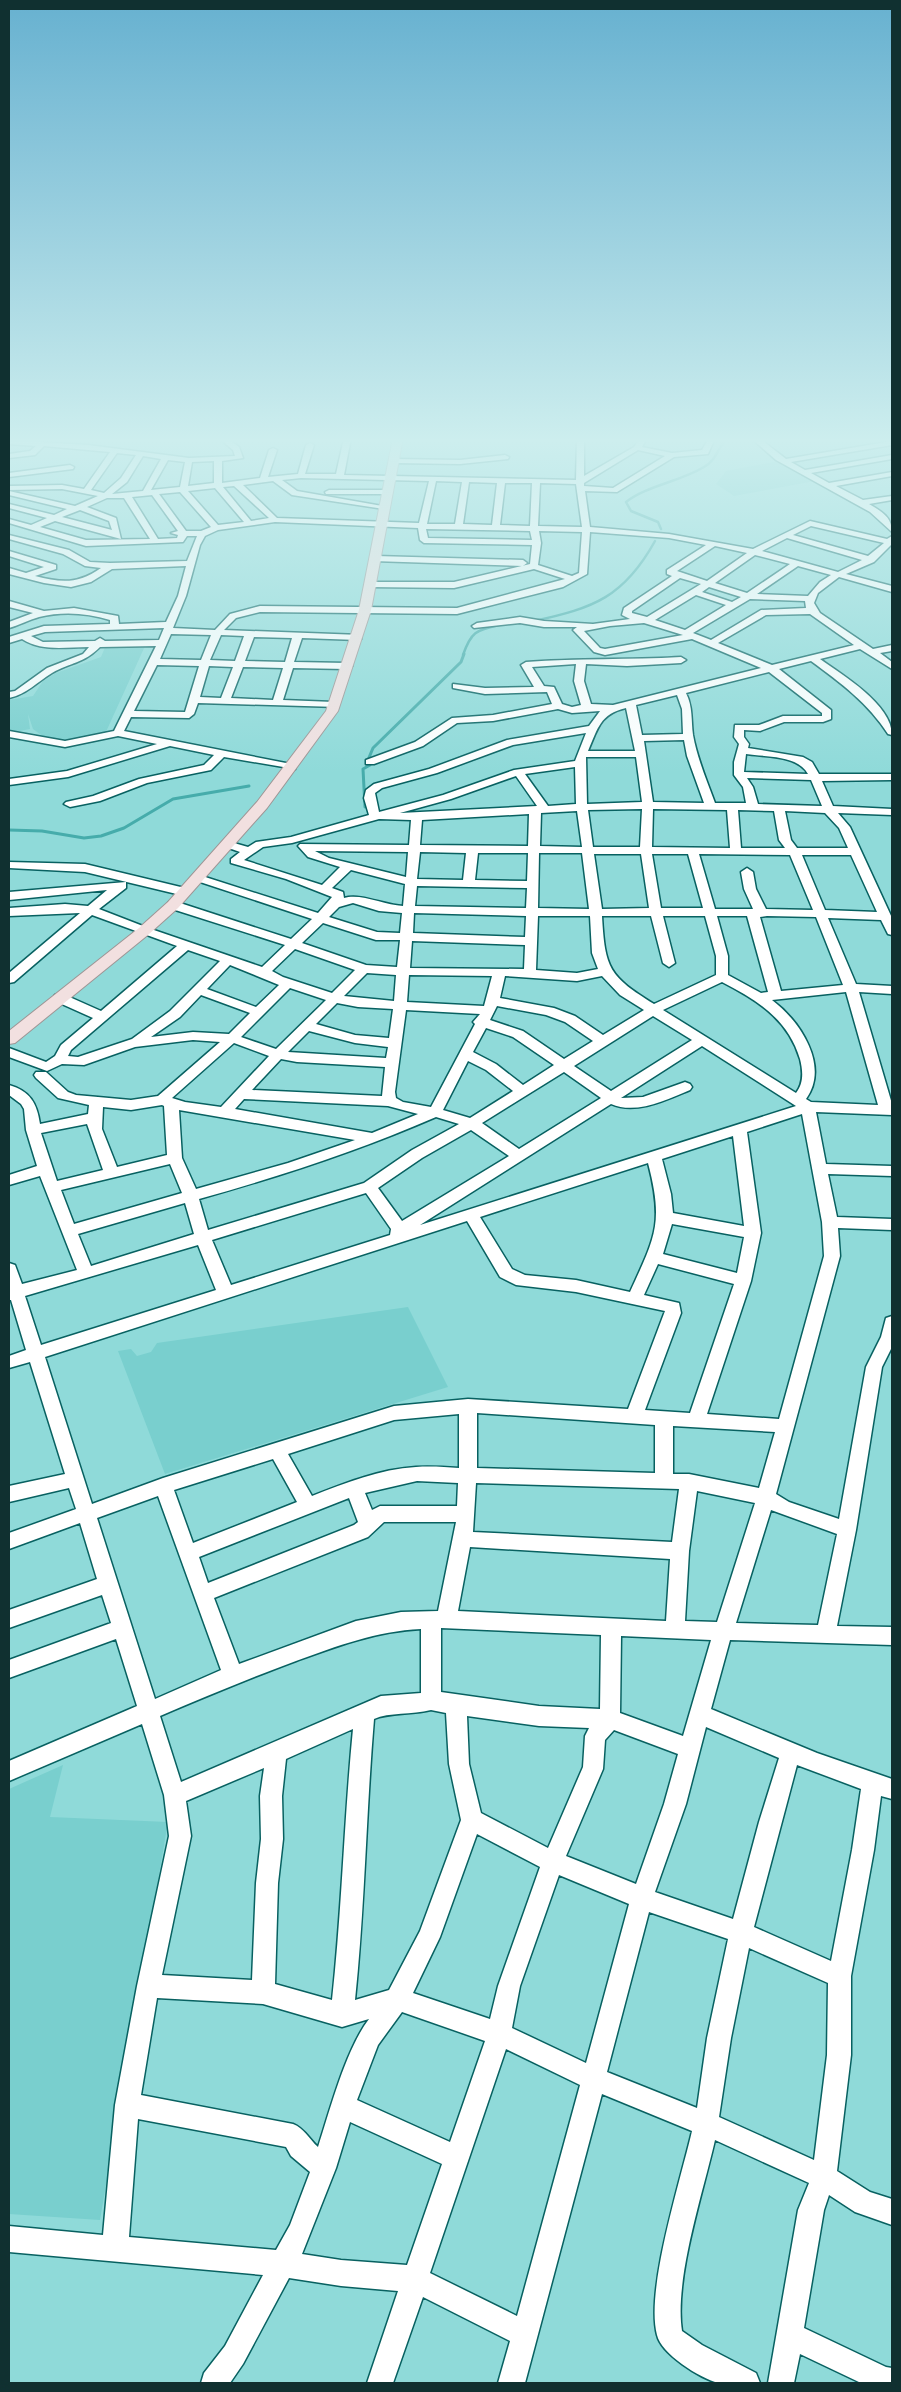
<svg xmlns="http://www.w3.org/2000/svg" width="901" height="2392" font-family="Bitter,serif">
<style>
.built{fill:#79cfce}
.lines{fill:none;stroke-linecap:round;stroke-linejoin:round}
.stream-far1{stroke:#46acab;stroke-width:2.5}
.stream{stroke:#46acab;stroke-width:3}
.minor-casing{stroke:#086161;stroke-width:3}
.major-casing{stroke:#9e9595;stroke-width:2}
.minor{fill:#fff;fill-rule:evenodd}
.major{fill:#f2e0e0;fill-rule:evenodd}
</style>
<rect width="100%" height="100%" fill="#8fdad9"/>
<g class="built">
<path d="M779 461 815 481 734 496 716 484 726 471Z"/>
<path d="M106 645 145 646 105 734 64 742 48 740 33 729 28 714 30 729 9 733V700L33 696 43 681 56 673 101 657Z"/>
<path d="M408 1307 448 1387 165 1474 118 1351 131 1349 137 1356 151 1352 157 1343Z"/>
<path d="M63 1765 50 1817 168 1822 100 2220 9 2214V1789Z"/>
</g>
<g class="lines">
<g class="stream-far1">
<path d="M661 529 658 522 631 511 626 502C646 486 679 482 704 467 718 459 717 447 728 438"/>
<path d="M534 621C594 608 624 597 655 541"/>
<path d="M463 655C471 632 476 630 499 625"/>
</g>
<g class="stream">
<path d="M365 807 363 769 370 765 368 760 373 748 461 662 464 654"/>
<path d="M9 830 42 831 84 838 101 836 124 828 173 799 249 786"/>
</g>
<defs>
<g id="minor">
<path d="M219 438H227L239 447 243 458 222 461V483L260 478 269 450 273 448 277 450 268 477 298 474 306 445 310 443 314 445 305 474H336L344 438H351L344 475 576 480 577 438H584V476L634 447 640 438H647L642 447 672 453 702 450 709 438H715L708 454 674 457 617 492 585 491 590 527 669 534 753 549 810 521 887 539 892 536V544L874 562 846 574 892 586V592L839 577 818 593 814 603 820 613 873 649 892 645V651L880 653 892 662V669L860 649 820 659C843 675 892 705 892 735L888 734C868 703 841 683 811 661L779 669 831 710V719L823 722H784L760 731 744 730V737L749 744 748 748 803 757 812 762 819 774H892V780L822 781 833 806 892 809V815L838 813 850 827 892 918V935L888 934 881 920 828 918 856 984 892 986V994L859 992 892 1104V1115L816 1112 826 1164 892 1166V1176L828 1174 837 1217 892 1219V1230L838 1228 840 1256 776 1494 789 1502 839 1519 866 1367 881 1337 886 1318 892 1316V1347L882 1367 856 1530 837 1626 892 1627V1645L730 1640 711 1709 817 1753 892 1779V1799L881 1796 874 1850 851 1976V2055L837 2171 870 2192 892 2199V2225L855 2212 829 2195 824 2210 804 2328 886 2367 892 2368V2383H861L800 2354 794 2383H768L798 2210 809 2183 715 2140C703 2193 674 2279 682 2331L702 2345 756 2373 760 2383C748 2384 729 2386 718 2383 700 2378 661 2354 657 2335 645 2290 681 2179 692 2131L602 2094 525 2383H498L510 2341 423 2297 393 2383H367L398 2291 341 2286 289 2278 243 2364 230 2383H201L204 2373 225 2346 263 2275 9 2252V2226L103 2235 115 2105 137 1986 169 1836 164 1795 142 1724 9 1781V1761L137 1706 116 1639 9 1678V1660L111 1623 102 1595 9 1628V1610L97 1579 80 1523 9 1549V1533L76 1509 69 1488 9 1502V1486L65 1474 30 1362 9 1368V1356L26 1350 11 1300H9V1263L15 1265 22 1284 77 1270 40 1176 9 1185V1175L37 1166 26 1130 24 1109 21 1104 9 1095V1085C30 1091 37 1103 40 1124L88 1114 89 1105 58 1098 36 1078 34 1075 36 1072H46L68 1092 76 1095 131 1100 158 1096 220 1042 193 1040 135 1047 84 1065 62 1064 47 1071 9 1057V1048L46 1062 55 1056 61 1045 93 1018 55 1001 54 998 55 995H65L101 1011 177 946 92 915 14 982 9 983V973L80 913 9 916V908L65 904 88 906 107 890 9 900V892L126 882V888L99 909 148 928 262 967 285 945 169 908 167 905 169 902H177L291 939 312 919 194 880 192 878 194 876H202L318 913 332 897 286 879 231 863V859L240 852 223 846V842L227 841 248 847 256 842 291 837 369 815 364 798 366 790 374 784 429 769 507 740 589 726 600 711 572 713 558 709 493 721 457 723 423 746 374 764H366V760L415 742 452 718 493 715 552 704 547 692 485 694 453 688V684L485 688 534 687 521 665 526 662C578 658 629 660 681 657L686 660 681 663 627 666 586 664 584 681 591 704 613 705 761 668 692 639 605 655 594 652 573 630 577 627H544L520 623 474 628 472 626 477 623 520 617 544 621 593 624 630 619 622 615 624 608 672 576 667 574V570L706 545 669 538 590 532 587 574 563 587 457 614 260 612 236 618 224 630 361 635V639L358 640 302 638 294 662 347 663 352 666 347 669 293 668 283 700 334 702 338 703V707L198 703 194 714 189 718 131 717 124 731 291 764 295 765V769L224 757 211 770 147 783 100 801 70 807 64 804 66 802 93 796 139 779 204 765 214 755 170 746 68 777 9 785V779L67 771 157 744 118 736 65 747 9 737V731L65 741 114 731 156 646 100 647C83 664 71 662 52 673 37 682 27 694 9 698V692L15 691 47 668 83 654 89 647C66 647 42 652 22 639L9 643V637L44 626 110 624V620C87 613 63 611 39 617 29 620 19 625 9 628V622L33 613 9 607V601L44 611 74 608 118 616 119 624 166 622 178 596 186 566 112 569 91 582 71 587 44 583 9 574V568L26 573 44 567 9 556V551L56 565V569L35 576C62 583 78 584 101 568L85 566 63 554 9 539V535L69 550 90 562 110 563 187 561 197 536H187L183 542 86 546 9 523V519L31 525 47 518 9 508V504L54 515 67 509 9 495V491L75 506 98 496 62 489 9 490V486L62 485 84 489 110 452 44 446 35 455 9 458V454L30 451 36 446 9 444V440L88 445 189 458 235 456 233 450ZM638 450 665 456 613 488 584 486V483ZM117 453 136 455 121 478 104 493 91 490ZM143 456 161 459 143 491 112 494 127 482ZM168 460 185 462 180 487 151 490ZM214 461V483L188 486 192 462ZM301 478 429 481 419 523 277 518 243 485 273 481 292 495 384 509 388 507 297 491 282 480ZM436 481 462 482 455 524H427ZM469 482 497 483 492 525 463 524ZM505 483H532L530 526 500 525ZM540 483 576 484 582 527 538 526ZM234 486 269 518 251 521 223 487ZM215 488 244 522 218 525 188 491ZM180 492 211 527 201 531H186L159 494ZM152 495 178 531 171 533 178 535 177 538 158 539 132 497ZM107 498H124L150 539 86 540 40 527 55 521 121 539 116 518 87 507ZM80 510 109 521 112 530 62 517ZM275 522 418 528 420 540 424 543 532 545 530 564 454 582H366V586L369 587 454 588 534 569 565 579 457 608 260 606 230 614 215 630 173 628 186 596 200 545 205 536 218 530ZM811 526 884 543 868 556 793 535ZM426 529 530 531 532 540 428 538ZM539 531 582 532 579 573 572 576 538 565 541 543ZM787 538 862 560 838 572 762 551ZM715 546 747 553 707 581 677 571ZM755 555 790 564 747 593 715 583ZM798 566 831 575 820 582 808 596 757 594ZM680 578 701 584 647 617 632 613V611ZM709 587 741 597 732 602 702 592ZM696 595 726 605 685 630 655 620ZM750 599 805 601 806 608 761 610 711 640 693 633ZM810 614 854 645 772 665 718 643 766 615ZM644 623 683 635 605 649 600 648 584 631 610 626ZM164 628 159 640 105 641 100 638 95 641 43 642 31 636 45 632ZM171 634 211 635 201 660 160 659ZM221 635 244 636 235 661 210 660ZM254 637 292 638 285 662 245 661ZM576 664 574 681 581 705 572 707 562 704 554 687 544 686 532 667ZM157 665 199 666 185 712 134 711ZM209 666 233 667 221 698 200 697ZM243 667 283 668 273 700 231 698ZM769 672 822 713V716H783L759 725H735L734 737 739 744 734 762V775L743 787 746 803H715C707 781 697 758 693 735 691 720 693 707 686 693ZM677 695 682 709 683 734 642 735 636 705ZM626 708 635 751H588C598 728 600 714 626 708ZM586 733 575 761 514 770 443 795 379 812 375 793 382 788 437 773 513 745ZM684 740 687 756 704 803 653 802 644 741ZM746 754C765 757 798 755 808 774L744 772ZM586 757H636L642 802 587 804ZM575 767 576 804 548 806 525 774ZM516 776 537 806 400 813 451 799ZM747 778 811 780 822 806 758 804 753 787ZM642 809 640 847H593L588 810ZM653 809 727 810 730 848 652 847ZM738 810 774 811 779 840 785 848H741ZM577 811 582 847 540 846 541 813ZM785 811 825 813 839 828 848 848H797L791 840ZM529 814 528 846 420 845 422 820ZM379 819 411 820 409 845 300 844 298 846 308 857 340 867 322 885 244 860 263 847 292 843ZM315 851 408 852 406 877 329 858ZM420 852 466 853 463 880 417 879ZM478 853H528L527 881 475 880ZM539 853H582L589 909 538 908ZM594 854H641L649 908 602 909ZM652 854H688L703 908H661ZM699 854 790 855 813 910 766 909 756 889 753 872 747 868 741 872 744 889 753 909H715ZM802 855H851L877 912 825 910ZM351 870 405 884 403 906C384 905 361 893 344 898L343 892 332 888ZM417 886 527 888 526 908 415 906ZM353 903 379 911 402 913 400 933 377 932 329 917 339 907ZM414 913 526 916 525 937 413 933ZM538 916H590L592 953 598 969 577 973 536 970ZM602 916H651L663 963 669 967 675 963 663 916H705L716 956V975L654 1004C609 976 605 969 602 916ZM717 916H747L768 992 761 993 728 975V956ZM767 916 816 917 843 985 781 991 760 917ZM323 923 376 940H400L397 967 366 965 302 943ZM412 941 525 945 524 969 410 968ZM295 949 355 970 332 993 283 977 272 971ZM188 950 220 961 170 1011 132 1039 78 1057 68 1056 71 1050ZM230 965 279 985 256 1007 207 989ZM367 973 396 975 394 1001 344 996ZM409 975 492 976 484 1006 407 1002ZM505 976 577 981 602 976 620 995 644 1010 603 1035 575 1016 554 1008 500 998ZM722 982C757 1000 788 1019 800 1059 803 1071 804 1083 796 1093L663 1010ZM290 988 326 1000 276 1049 241 1037ZM846 992 878 1105 811 1102 806 1099C830 1066 800 1021 772 1000ZM201 995 250 1013 229 1034 193 1032 151 1037 180 1017ZM337 1003 358 1007 393 1009 389 1038 355 1035 316 1024ZM497 1006 546 1015 565 1022 593 1041 564 1059 523 1031 490 1020ZM406 1010 480 1014 473 1022 475 1024 431 1107 403 1102 396 1098 395 1092ZM653 1016 692 1040 611 1091 574 1066ZM486 1028 513 1037 554 1065 523 1085 496 1064 473 1052ZM309 1031 355 1043 388 1047 386 1058 288 1052ZM234 1043 269 1056 221 1107 185 1102 172 1098ZM702 1046 796 1106 420 1225 611 1104C636 1115 666 1100 690 1090L692 1087 690 1084 685 1082 643 1097 621 1098ZM281 1059 297 1062 385 1067 382 1096 252 1090ZM468 1061 486 1070 513 1091 470 1118 443 1110ZM564 1072 601 1098 519 1149 482 1123ZM244 1099 388 1106 418 1114 372 1133 235 1109ZM162 1105 164 1106 167 1155 117 1167 102 1129 103 1107 131 1110ZM179 1110 355 1140 288 1163 196 1189 182 1158ZM802 1114 822 1222 824 1256 779 1419 707 1414 751 1281 761 1233 747 1132ZM436 1117 459 1124 412 1150 364 1183 208 1230 199 1199C281 1176 358 1151 436 1117ZM87 1124 103 1170 57 1181 41 1133ZM471 1130 509 1156 402 1221 378 1188 422 1158ZM733 1136 744 1226 673 1213 671 1194 662 1159ZM648 1163C664 1224 655 1237 630 1292L576 1280 525 1275 512 1269 480 1217ZM170 1164 182 1193 74 1224 61 1190ZM366 1193 391 1229 390 1235 231 1285 212 1240ZM185 1203 194 1234 91 1266 78 1234ZM467 1221 500 1277 516 1285 576 1292 665 1311 628 1409 468 1399 394 1406 163 1478 92 1504 45 1357ZM672 1224 744 1237 737 1273 663 1254ZM198 1245 216 1290 41 1345 25 1296ZM658 1264 734 1284 690 1413 645 1410 681 1313 679 1303 644 1295ZM477 1413 655 1425V1473L477 1468ZM459 1414V1468C445 1467 430 1466 416 1467 380 1469 345 1483 312 1496L288 1454 394 1420ZM673 1426 775 1432 759 1488 689 1474H673ZM273 1459 297 1502 193 1543 174 1490ZM417 1481 458 1483 457 1506H380L372 1510 365 1493ZM476 1483 679 1489 672 1542 473 1532ZM697 1491 755 1503 717 1622 685 1621 689 1551ZM158 1496 221 1670 155 1699 97 1518ZM349 1498 358 1522 354 1525 208 1583 199 1557ZM771 1510 837 1534 818 1625 736 1623ZM384 1522H456L438 1611 401 1612 356 1621 239 1664 214 1598 368 1537ZM470 1547 670 1559 666 1621 458 1611ZM441 1628 601 1635 600 1709 539 1706 441 1692ZM421 1629V1693L381 1696 181 1782 160 1716C205 1697 250 1678 296 1661 337 1646 377 1631 421 1629ZM621 1636 711 1640 683 1736 620 1713ZM431 1710 446 1713 449 1764 461 1820 420 1931 389 1990 355 2000C365 1906 366 1813 374 1719 389 1712 412 1715 431 1710ZM467 1716 539 1726 589 1728 585 1736 583 1767 548 1848 481 1813 469 1764ZM706 1727 779 1758 759 1822 733 1919 655 1892 686 1804ZM353 1729C344 1820 342 1910 332 2000L275 1984 278 1883 283 1839 282 1796 286 1759ZM614 1730 678 1754 664 1804 636 1884 566 1856 603 1769 605 1740ZM797 1765 861 1789 852 1850 831 1961 754 1927ZM264 1768 260 1796 261 1839 256 1883 252 1980 162 1975 191 1836 186 1801ZM477 1834 540 1867 498 1986 490 2019 413 1993 440 1937ZM559 1875 629 1904 586 2063 512 2028 520 1986ZM649 1912 728 1939 707 2038 697 2108 607 2072ZM749 1948 828 1983 827 2055 814 2160 719 2117 731 2038ZM157 1998 263 2004 342 2027 369 2019C346 2049 330 2110 318 2147 309 2139 304 2128 293 2124L141 2095ZM402 2012 485 2041 450 2142 357 2100 378 2045ZM506 2049 580 2085 517 2316 430 2273ZM138 2119 286 2147 291 2156 310 2172 290 2225 276 2250 129 2237ZM350 2122 442 2164 407 2265 341 2260 302 2254 336 2168Z"/>
<path d="M751 438H759L786 459 892 441V445L791 462 805 470 892 455V459L811 473 829 483 892 472V476L836 486 863 500 892 496V500L869 504C881 511 892 517 892 532L870 512 776 460Z"/>
<path d="M505 455 509 457 508 459 460 464 394 463 390 461 394 459 460 460Z"/>
<path d="M70 465 74 467 73 469 9 477V473Z"/>
<path d="M329 490H388L392 492 388 494H326L325 492Z"/>
<path d="M376 556 523 560 527 563 523 566 373 561V557Z"/>
<path d="M9 862 85 864 189 889 191 892 185 896 85 872 9 868Z"/>
</g>
<path id="major" d="M393 438H403L371 610 338 711 267 808 178 908 149 934 15 1043 9 1044V1031L139 928 168 902 257 802 326 711 359 610Z"/>
</defs>
<use href="#minor" class="minor-casing"/>
<use href="#major" class="major-casing"/>
<use href="#minor" class="minor"/>
<use href="#major" class="major"/>
</g>
<linearGradient id="sky" x2="0" y2="1"><stop stop-color="#67b1d0"/><stop offset="0.57" stop-color="#cdeeee"/><stop offset="1" stop-color="#cdeeee" stop-opacity="0"/></linearGradient>
<rect width="901" height="773" fill="url(#sky)"/>
<rect width="901" height="2392" fill="none" stroke="#103030" stroke-width="20"/>
</svg>
